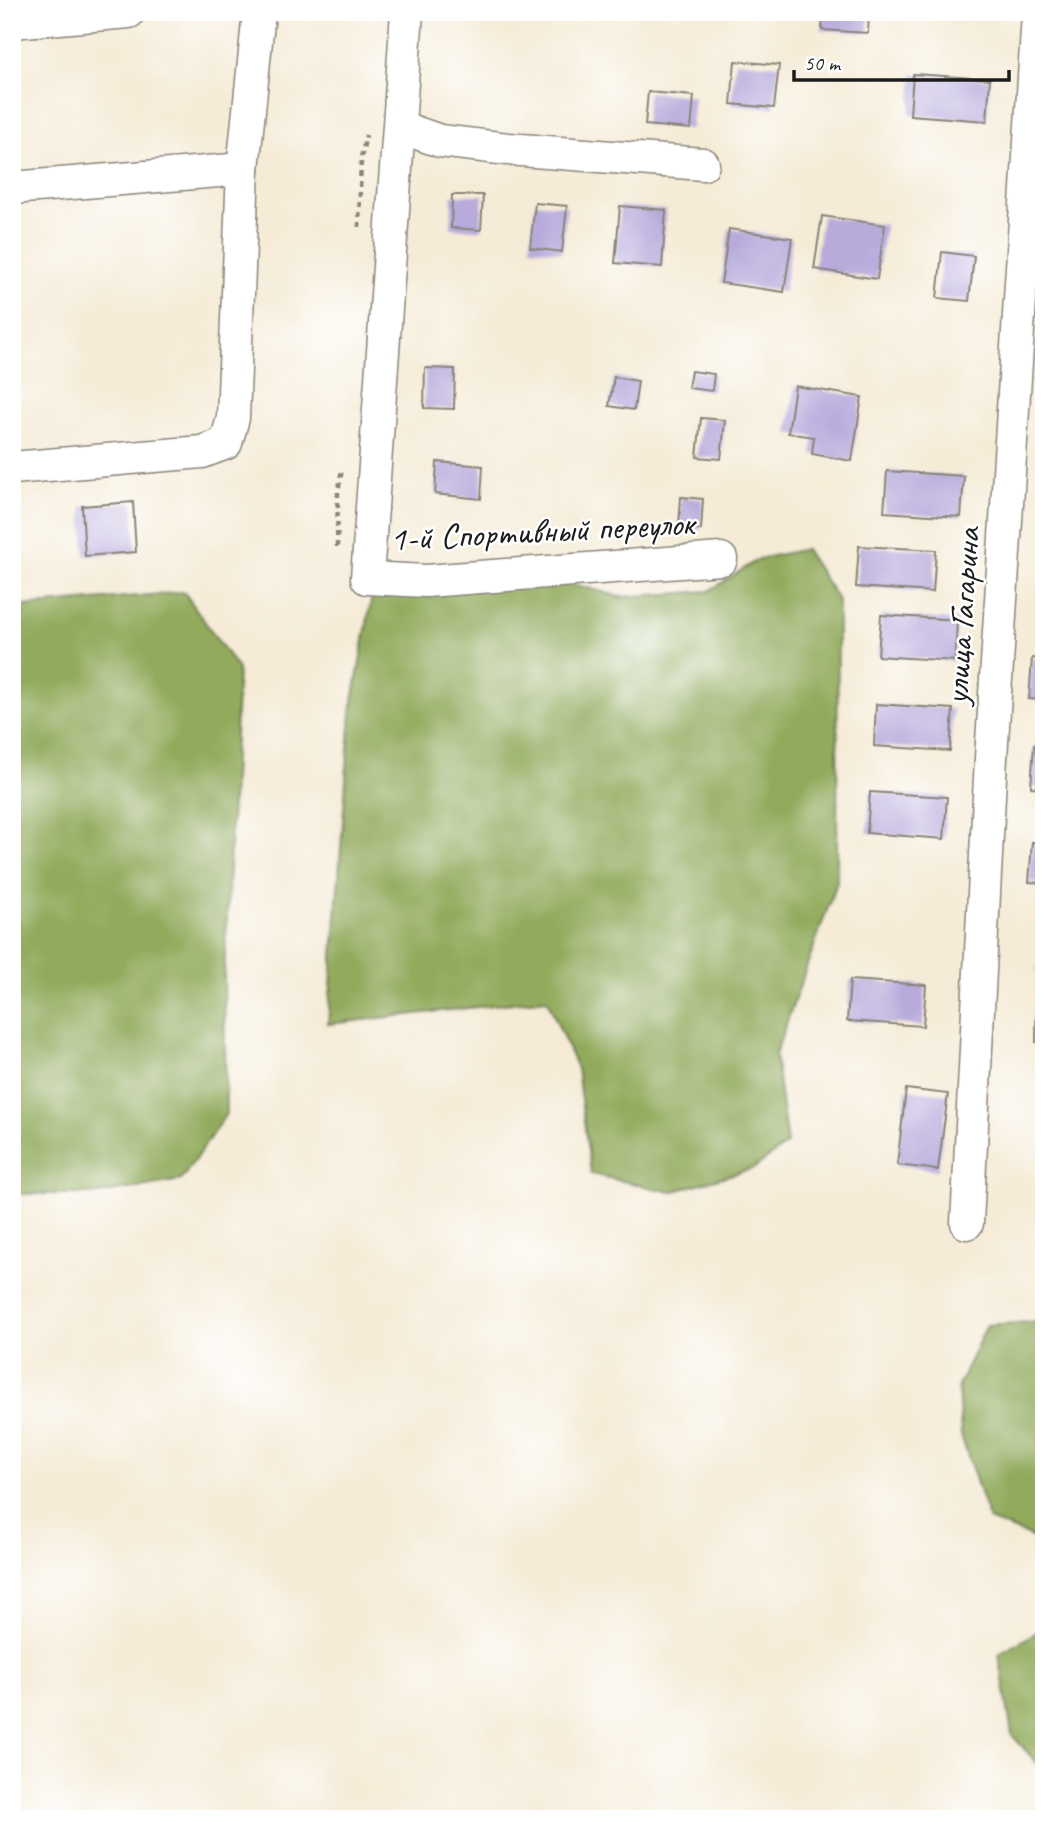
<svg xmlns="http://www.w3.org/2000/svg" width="1056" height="1831" font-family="Caveat,sans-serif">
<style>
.forest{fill:#91aa5b;stroke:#56633c;stroke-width:2}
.building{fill:#b8abdc}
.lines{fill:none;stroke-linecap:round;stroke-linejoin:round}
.minor-casing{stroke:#888479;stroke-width:35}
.path{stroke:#888479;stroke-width:4.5;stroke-dasharray:5 5;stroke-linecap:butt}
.minor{stroke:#fff;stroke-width:32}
.labels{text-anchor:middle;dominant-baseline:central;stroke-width:5;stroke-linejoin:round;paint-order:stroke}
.street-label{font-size:35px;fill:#1c1c1c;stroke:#fff}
</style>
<rect width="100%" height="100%" fill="#fff"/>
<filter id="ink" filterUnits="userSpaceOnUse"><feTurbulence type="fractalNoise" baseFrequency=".0143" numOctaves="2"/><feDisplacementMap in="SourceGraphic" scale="14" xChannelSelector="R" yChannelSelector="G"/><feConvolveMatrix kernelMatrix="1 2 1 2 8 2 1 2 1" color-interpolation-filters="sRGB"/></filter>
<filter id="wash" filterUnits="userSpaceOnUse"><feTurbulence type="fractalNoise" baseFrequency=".00686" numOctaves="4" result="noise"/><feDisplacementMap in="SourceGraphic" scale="28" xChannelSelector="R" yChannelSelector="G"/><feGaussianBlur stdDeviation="1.57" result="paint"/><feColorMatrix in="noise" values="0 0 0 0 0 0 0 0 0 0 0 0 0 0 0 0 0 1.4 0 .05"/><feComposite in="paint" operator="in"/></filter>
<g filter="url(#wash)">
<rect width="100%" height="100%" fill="#f5ebd6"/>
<g class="forest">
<path d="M805 549 838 600 837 882 775 1055 787 1144 754 1168 671 1192 591 1174 577 1069 547 999 328 1024 351 712 373 590 562 581 621 597 709 591 759 559Z"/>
<path d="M184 592 238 669 224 982 226 1114 181 1180 99 1194H12V607Z"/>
<path d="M1044 1321V1542L989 1520 961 1435 958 1386 987 1325Z"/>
<path d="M1044 1628V1771L1012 1735 999 1654Z"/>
</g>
<g id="blocks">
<g class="building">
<path d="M823 12H869L868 33 822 30Z"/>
<path d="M735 61 779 65 774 108 731 104Z"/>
<path d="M913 74 990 79 987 121 910 115Z"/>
<path d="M648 92 694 96 691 129 645 125Z"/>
<path d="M452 195H483L481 230 451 228Z"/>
<path d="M535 203 567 206 562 252 530 248Z"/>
<path d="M620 206 666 210 662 267 615 263Z"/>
<path d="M822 216 885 225 877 279 814 269Z"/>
<path d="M729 229 792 238 784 292 721 283Z"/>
<path d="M942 252 974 256 969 301 937 298Z"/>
<path d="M425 368 455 369 454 409 424 408Z"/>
<path d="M691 371 714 374 712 391 688 388Z"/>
<path d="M614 377 638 381 634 410 609 406Z"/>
<path d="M795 386 862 397 852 461 812 454 814 437 788 433Z"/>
<path d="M701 418 725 420 721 459 697 457Z"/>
<path d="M437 462 483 466 481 499 435 494Z"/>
<path d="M887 471 964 476 961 517 884 512Z"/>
<path d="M681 497 703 499 701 530 679 528Z"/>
<path d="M133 502 136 552 85 556 82 506Z"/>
<path d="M859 546 936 550 933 592 856 587Z"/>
<path d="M881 615 957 620 955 661 878 656Z"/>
<path d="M1032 658 1044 659V700L1029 699Z"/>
<path d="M876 704 953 709 950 751 874 746Z"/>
<path d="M1034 745 1044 746V788L1031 787Z"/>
<path d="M870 792 947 797 944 839 867 833Z"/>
<path d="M1032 842H1044V883L1029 882Z"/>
<path d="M1037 966H1044V1043L1036 1042Z"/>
<path d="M850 980 926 985 923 1026 847 1021Z"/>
<path d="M906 1089 948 1094 938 1170 897 1165Z"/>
</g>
</g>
</g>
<g filter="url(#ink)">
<use href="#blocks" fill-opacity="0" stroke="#888479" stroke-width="2"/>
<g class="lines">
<defs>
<g id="minor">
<path d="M407 12 367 578 426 581 721 559"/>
<path d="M12 22 129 12"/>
<path d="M400 127 440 141 508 149 703 164"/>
<path d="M12 188 243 169"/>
<path d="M12 468 202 452 226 443 233 418 243 169 259 12"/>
<path d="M967 1223 991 758 1038 14"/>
</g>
</defs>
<use href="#minor" class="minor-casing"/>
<g class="path">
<path d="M359 227 361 158 366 135"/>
<path d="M337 547 338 492 342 469"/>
</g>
<use href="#minor" class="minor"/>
</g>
</g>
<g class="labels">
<g class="street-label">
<text transform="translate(542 531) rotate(-3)">1-й Спортивный переулок</text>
<text transform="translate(962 616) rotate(-86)">улица Гагарина</text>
</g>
</g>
<rect width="1056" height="1831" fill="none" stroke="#fff" stroke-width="42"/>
<path d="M794 70v10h215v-10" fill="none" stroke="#1c1c1c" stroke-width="3.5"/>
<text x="804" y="70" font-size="21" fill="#1c1c1c" stroke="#ffffff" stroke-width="5" paint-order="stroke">50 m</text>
</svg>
